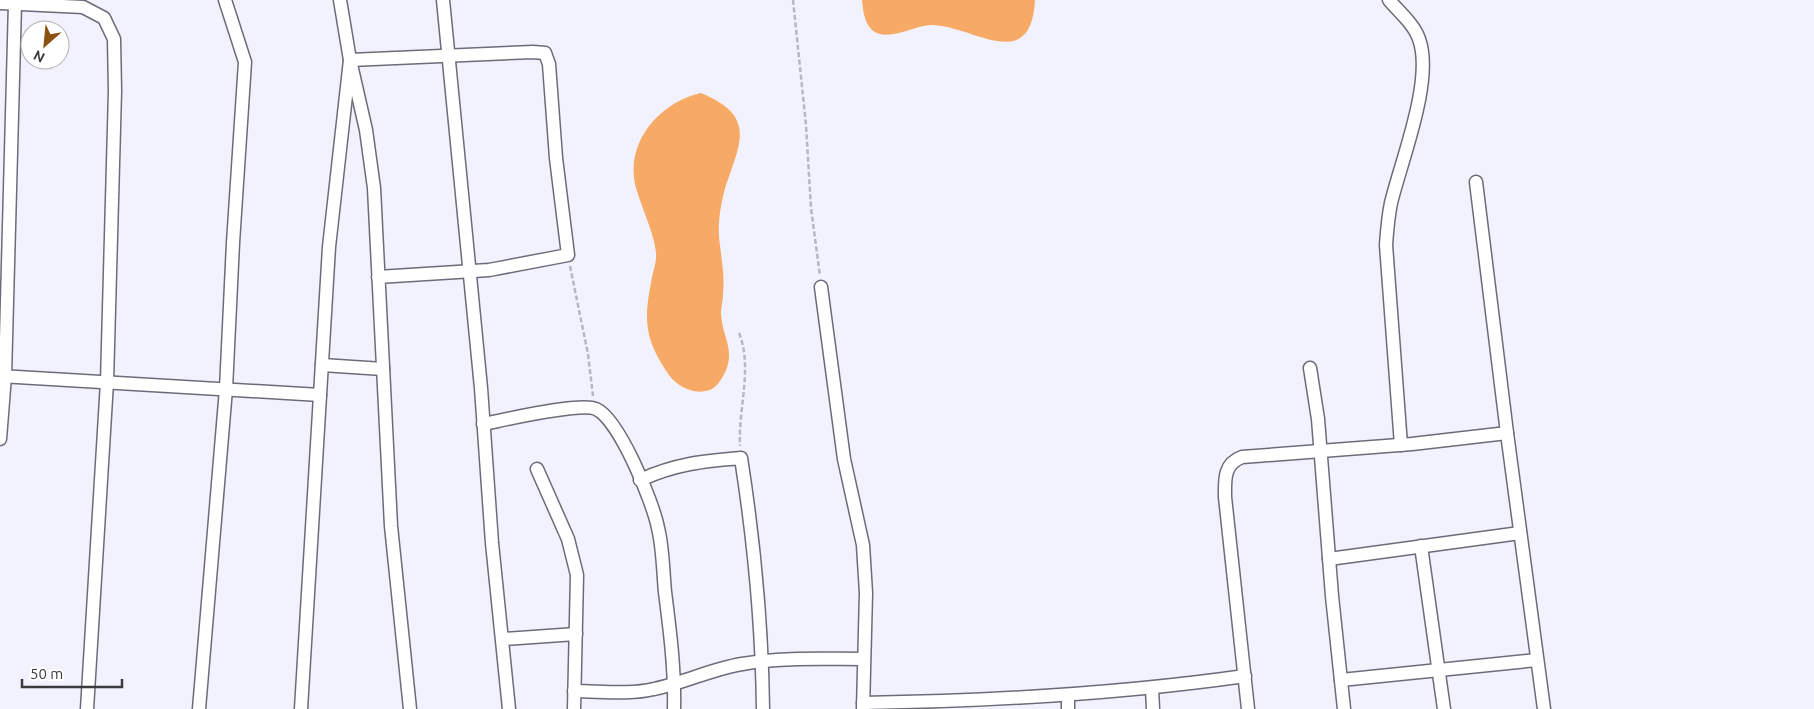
<svg xmlns="http://www.w3.org/2000/svg" width="1814" height="709" font-family="Ubuntu,sans-serif">
<style>
.forest{fill:#f7aa65}
.lines{fill:none;stroke-linecap:round;stroke-linejoin:round}
.street-casing{stroke:#6b6c77;stroke-width:15}
.path{stroke:#b6b7c0;stroke-width:2.5;stroke-dasharray:5 2.5;stroke-linecap:butt}
.street{stroke:#fff;stroke-width:12}
</style>
<rect width="100%" height="100%" fill="#f1f2fd"/>
<g class="forest">
<path d="M862 0H1035C1031 76 972 25 931 25 914 25 886 44 871 29 864 21 863 10 862 0Z"/>
<path d="M701 93C756 116 741 141 726 185 721 202 718 220 719 237 721 256 725 276 723 294 723 301 721 306 721 313 722 339 738 351 722 378 718 384 714 390 705 391 692 394 677 386 669 375 646 341 643 323 651 283 652 274 657 262 656 253 655 235 640 204 635 184 626 140 661 102 701 93Z"/>
</g>
<g class="lines">
<defs>
<g id="street">
<path d="M443 0 481 388 492 543 509 709"/>
<path d="M1389 0C1399 12 1414 24 1419 39 1434 80 1401 161 1391 203 1388 217 1387 231 1386 245L1401 445"/>
<path d="M0 3 83 7 104 18 114 39 115 91 107 382 87 709"/>
<path d="M1476 182 1507 433 1544 709"/>
<path d="M378 277 489 270 568 255 556 158 549 64 545 53 533 52 350 60 366 130 374 188 391 526 410 709"/>
<path d="M821 287 844 459 863 545 866 593 863 709"/>
<path d="M322 365 383 369"/>
<path d="M1310 368 1318 419 1332 596 1344 709"/>
<path d="M0 376 320 395"/>
<path d="M483 424C504 420 580 402 596 409 619 419 653 502 658 528 663 548 663 571 665 592 670 631 675 670 674 709"/>
<path d="M0 439 5 376 15 3"/>
<path d="M537 469 568 539 577 575 574 709"/>
<path d="M640 480C675 464 703 461 741 458 754 541 762 625 763 709"/>
<path d="M1421 546 1444 709"/>
<path d="M1329 559 1520 533"/>
<path d="M503 639 576 634"/>
<path d="M1341 680 1537 660"/>
<path d="M1152 688 1153 709"/>
<path d="M574 691C600 691 629 695 654 689 684 683 711 669 742 664 782 657 823 659 863 659"/>
<path d="M1068 695V709"/>
<path d="M863 703C991 701 1118 694 1245 676"/>
<path d="M199 709 226 389 233 243 245 62 225 0"/>
<path d="M301 709 329 247 350 60 340 0"/>
<path d="M1248 709 1225 497C1225 481 1223 464 1242 457L1412 444 1507 433"/>
</g>
</defs>
<use href="#street" class="street-casing"/>
<g class="path">
<path d="M793 0 806 125 811 208 820 276"/>
<path d="M570 266 588 354 593 396"/>
<path d="M739 333C753 367 738 409 740 446"/>
</g>
<use href="#street" class="street"/>
</g>
<g transform="translate(45 45) rotate(207)"><circle r="24" fill="#ffffff" stroke="#b0b0b2"/>
<path d="M0-4L9 19L0 12L-9 19Z" fill="#8c510e"/>
<text y="-8" font-size="14" font-weight="bold" text-anchor="middle" fill="#3a3a3f">N</text>
</g>
<path d="M22 679v8h100v-8" fill="none" stroke="#3a3a3f" stroke-width="2.5"/>
<text x="30" y="679" font-size="15" fill="#3a3a3f" stroke="#ffffff" stroke-width="4" paint-order="stroke">50 m</text>
</svg>
